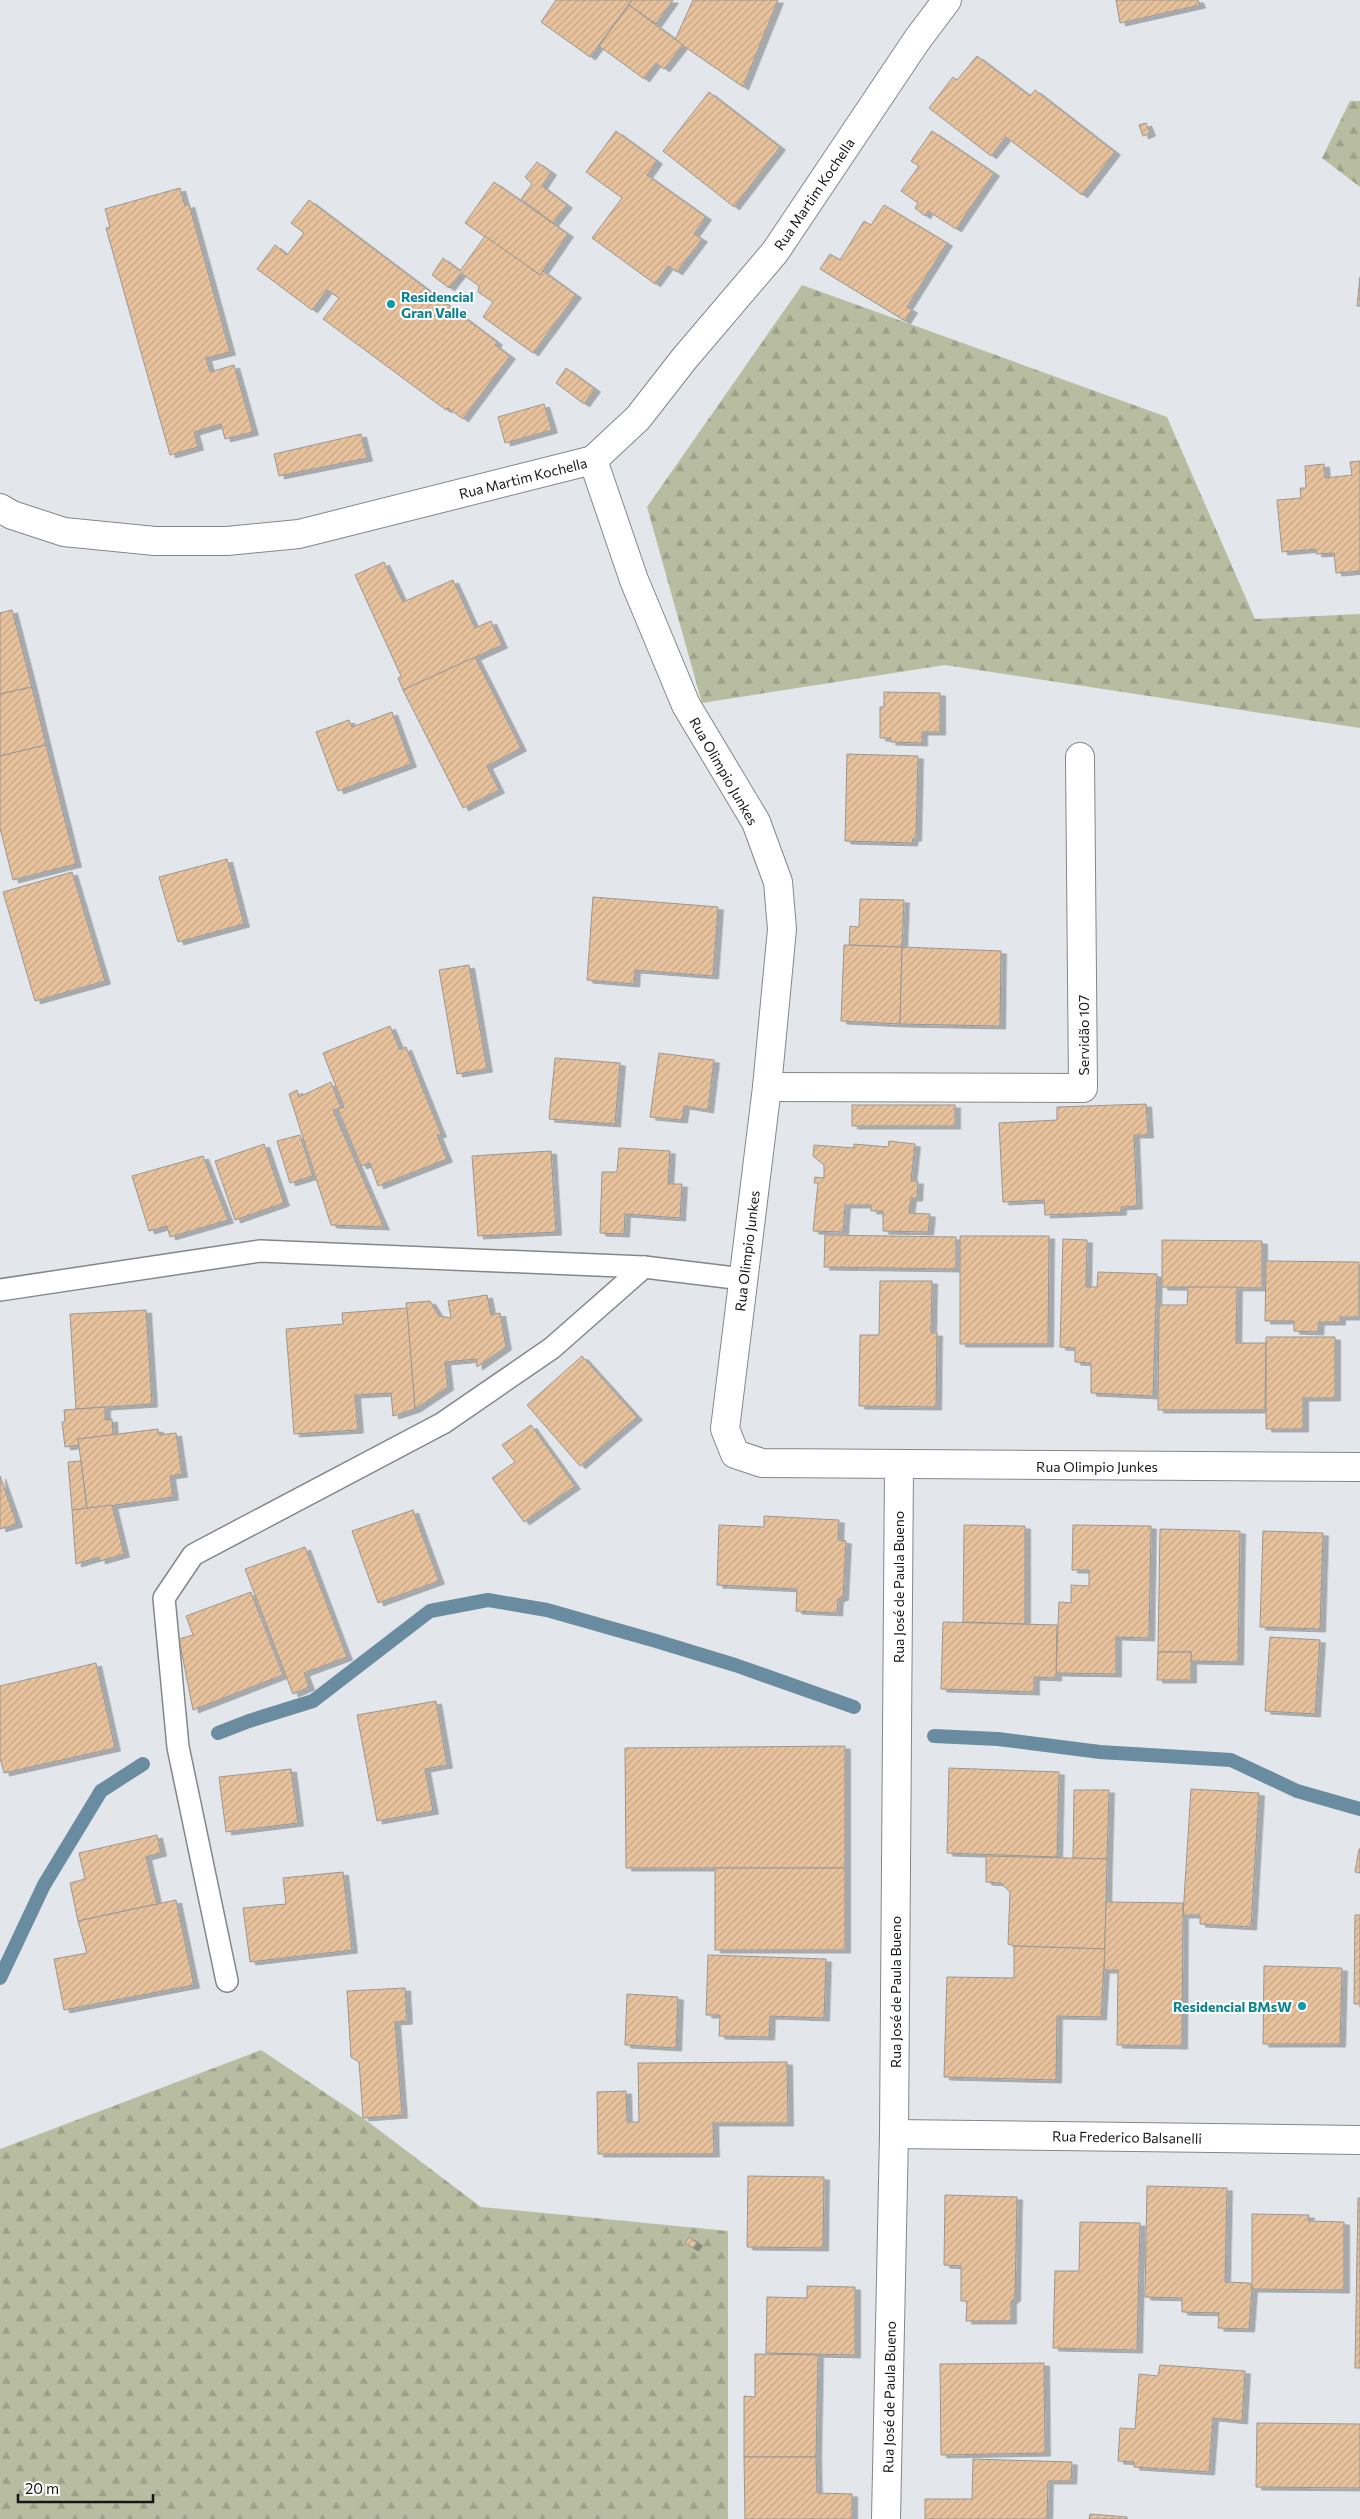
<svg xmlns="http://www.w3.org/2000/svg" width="1360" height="2519" font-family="Commissioner,sans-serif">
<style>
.forest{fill:url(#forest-firs)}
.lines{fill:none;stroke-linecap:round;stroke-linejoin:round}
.stream{stroke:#6a8ca0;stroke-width:14}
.building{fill:url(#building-hatch);stroke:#9a9794;filter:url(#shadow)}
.lane-casing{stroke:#83878a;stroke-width:24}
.street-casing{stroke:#83878a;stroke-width:30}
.lane{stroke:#fff;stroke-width:21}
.street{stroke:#fff;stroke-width:28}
.culture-dot{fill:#0f9aa8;stroke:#fff;stroke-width:2}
.labels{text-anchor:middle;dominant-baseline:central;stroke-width:4;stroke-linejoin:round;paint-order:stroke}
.street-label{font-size:14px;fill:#151617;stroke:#fff}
.culture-label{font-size:14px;font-weight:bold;fill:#0d838f;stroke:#fff;text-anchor:start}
</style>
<defs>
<pattern id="forest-firs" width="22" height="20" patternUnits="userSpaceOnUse" patternTransform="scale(1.25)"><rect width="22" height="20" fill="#b8bca0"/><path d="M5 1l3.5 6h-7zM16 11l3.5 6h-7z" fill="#9da189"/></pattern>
<pattern id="building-hatch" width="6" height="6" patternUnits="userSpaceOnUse" patternTransform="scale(1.25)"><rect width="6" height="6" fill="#e7c29d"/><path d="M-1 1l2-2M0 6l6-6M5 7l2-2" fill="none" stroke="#c5a686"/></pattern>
<filter id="shadow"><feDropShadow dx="5.5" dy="3" stdDeviation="0" flood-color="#0004"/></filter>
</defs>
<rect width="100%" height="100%" fill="#e3e7eb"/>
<g class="forest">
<path d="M1350 101H1360V187L1322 158Z"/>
<path d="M802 285 1167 417 1255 619 1360 614V728L945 665 702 703 647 507Z"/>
<path d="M261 2050 363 2118 481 2207 728 2231V2519H0V2149Z"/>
</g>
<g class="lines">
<g class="stream">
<path d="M218 1733 249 1721 313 1701 430 1611 488 1600 547 1610 656 1641 735 1665 854 1707"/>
<path d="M934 1736 998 1739 1100 1752 1231 1760 1297 1791 1360 1809"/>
<path d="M0 1978 44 1885 101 1791 143 1764"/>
</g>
</g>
<g class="building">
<path d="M556 0H632L590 57 541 22Z"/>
<path d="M632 0H673L656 24 629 5Z"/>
<path d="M693 0H778L743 87 675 40Z"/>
<path d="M1116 0H1198L1200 5 1120 23Z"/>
<path d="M629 5 683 45 664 69 656 63 644 79 599 46Z"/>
<path d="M977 56 1030 96 1035 90 1115 152 1082 195 1006 137 991 156 929 108 953 77 957 80Z"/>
<path d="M709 92 780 147 734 207 663 151Z"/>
<path d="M1146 123 1150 133 1143 136 1139 125Z"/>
<path d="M616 131 657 161 647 175 706 217 694 234 702 239 677 272 668 266 655 284 592 238 622 198 586 172Z"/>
<path d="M932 131 994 173 956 229 928 211 925 216 915 208 918 203 901 191 919 166 911 161Z"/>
<path d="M537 162 551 172 542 186 567 205 553 223 521 199 532 184 525 177Z"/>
<path d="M494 182 568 234 540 275 465 223Z"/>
<path d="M180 188 185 206 189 204 230 352 206 358 210 372 234 365 253 432 225 439 221 424 194 432 198 447 170 455 106 228 110 227 105 209Z"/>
<path d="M309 200 497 342 495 345 510 356 463 419 448 408 446 410 323 319 339 298 327 290 312 310 257 269 275 245 287 255 304 233 291 223Z"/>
<path d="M884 205 947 243 907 307 912 310 905 321 820 269 830 254 840 260 864 221 871 225Z"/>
<path d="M485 236 540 275 543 271 576 295 533 353 483 317 493 302 478 292 479 286 461 273 449 288 432 275 443 258 460 271Z"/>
<path d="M1360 277V306H1357Z"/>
<path d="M566 368 595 389 584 404 556 383Z"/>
<path d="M544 404 552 430 505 443 498 417Z"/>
<path d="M361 434 367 458 279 476 274 454Z"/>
<path d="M1360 461V571L1336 573 1334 553 1316 554V549L1282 552 1277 500 1301 498 1300 488H1306L1305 466 1324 464 1325 478 1352 475 1350 462Z"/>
<path d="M384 562 403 602 453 580 475 628 491 621 502 645 403 690 398 678 401 676 355 575Z"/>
<path d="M12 610 32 687 0 694V613Z"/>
<path d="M475 657 521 748 487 766 499 790 463 808 403 690Z"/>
<path d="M32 687 46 745 0 756V694Z"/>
<path d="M884 692 940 693V732H922V743L890 742 891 738H880V707H884Z"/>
<path d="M392 712 411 764 338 791 316 732 349 720 352 727Z"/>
<path d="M46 745 76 864 13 880 0 828V756Z"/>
<path d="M847 754 918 756 916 838H913L912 843 845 841Z"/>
<path d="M227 859 244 924 178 942 159 877Z"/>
<path d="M72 872 105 981 35 1001 3 892Z"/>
<path d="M593 897 718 907 713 976 635 970 634 984 587 980Z"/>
<path d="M860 899 904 900 902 947 849 945 850 926 859 927Z"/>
<path d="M844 945 902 947 900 1024 841 1021Z"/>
<path d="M902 947 1001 951 1000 1026 900 1024Z"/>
<path d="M469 965 487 1069 457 1074 439 970Z"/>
<path d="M390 1026 400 1050 406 1047 441 1134 437 1135 447 1159 378 1186 370 1163 361 1166 338 1109 344 1107 323 1053Z"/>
<path d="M659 1053 714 1060 708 1110 684 1106 682 1120 650 1117Z"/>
<path d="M555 1058 620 1063 615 1124 549 1119Z"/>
<path d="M331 1082 341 1108 333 1110 384 1227 331 1225 289 1094 297 1090 299 1097Z"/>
<path d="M1146 1104 1148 1135H1134L1137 1206 1121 1207V1212L1045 1215 1044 1200 1003 1202 999 1123 1057 1120V1107Z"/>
<rect x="852" y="1105" width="103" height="21"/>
<path d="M300 1135 313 1176 290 1183 277 1141Z"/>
<path d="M889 1141 915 1144 911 1181H918L917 1198H911L909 1213 930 1214 928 1232 883 1231V1211H871V1205H845L843 1232 813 1231 818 1183H814L815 1177 824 1178V1165L813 1156 814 1145 854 1148V1144L888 1147Z"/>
<path d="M264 1144 284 1203 235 1220 215 1161Z"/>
<path d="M619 1148 670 1151 668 1184H682L680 1218 625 1214 624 1234 600 1233 602 1172H617Z"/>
<path d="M551 1151 556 1232 478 1236 472 1156Z"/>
<path d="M203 1156 228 1220 170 1237 167 1226 149 1231 132 1176Z"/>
<path d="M825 1235 956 1237V1269L824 1267Z"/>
<path d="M960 1236H1049L1048 1344H960Z"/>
<path d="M1063 1239 1087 1240 1086 1287H1097L1098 1272 1157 1274 1153 1396 1091 1393V1363L1075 1362V1348L1060 1347Z"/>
<path d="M1162 1240 1262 1241V1288L1162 1287Z"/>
<path d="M1266 1261 1359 1262V1317H1340V1322H1319L1318 1332 1294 1331V1321H1265Z"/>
<path d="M880 1281H932L931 1333H937L936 1407 859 1406 860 1335H879Z"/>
<path d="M1188 1287H1237L1236 1343H1266L1265 1410H1158L1159 1305H1187Z"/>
<path d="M487 1295 491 1315 500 1313 506 1347 477 1367 476 1359 445 1362 448 1387 415 1409 406 1303 430 1301 439 1316 451 1318 448 1301Z"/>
<path d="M407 1308 415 1409 393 1416 391 1393 355 1395 358 1430 294 1434 286 1329 343 1324 342 1313Z"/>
<path d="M146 1310 152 1404 76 1409 70 1314Z"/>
<path d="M1266 1337H1335V1398H1303V1429H1266Z"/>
<path d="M582 1356 637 1417 580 1466 527 1405Z"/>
<path d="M105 1407V1420L112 1419 113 1435 78 1439 79 1445 65 1447 62 1422H65L64 1410Z"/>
<path d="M531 1425 575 1486 524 1522 492 1478 515 1462 502 1445Z"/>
<path d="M158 1429 159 1435 176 1433 182 1474 170 1476 173 1497 87 1509 78 1439Z"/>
<path d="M81 1461 87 1509 72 1510 68 1462Z"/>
<path d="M0 1476 17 1524 0 1529Z"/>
<path d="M112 1505 124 1554 100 1561 99 1557 76 1564 72 1510Z"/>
<path d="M413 1510 439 1581 378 1603 352 1531Z"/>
<path d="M764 1516 839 1520 838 1540 846 1541 843 1597 838 1599 837 1613 796 1611 797 1589 717 1585 719 1525 764 1527Z"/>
<path d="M964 1525 1025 1526V1624L963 1622Z"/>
<path d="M1073 1525 1151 1526 1149 1638 1116 1637V1674L1056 1673 1059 1602 1071 1603V1585L1089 1586V1570H1072Z"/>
<path d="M1160 1529 1240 1531 1238 1662 1191 1661V1652H1158Z"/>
<path d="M1263 1531 1323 1533 1320 1629 1260 1627Z"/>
<path d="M305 1547 347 1657 304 1673 309 1687 293 1694 245 1569Z"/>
<path d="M251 1592 283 1675 193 1710 179 1639 193 1635 186 1616Z"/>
<path d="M943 1622 1057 1625 1056 1678 1034 1677V1692L941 1689Z"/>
<path d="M1270 1637 1320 1640 1315 1714 1265 1711Z"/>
<path d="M1158 1652H1191V1680H1157Z"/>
<path d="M96 1663 115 1748 4 1773 0 1758V1686Z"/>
<path d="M436 1701 447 1765 425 1769 433 1811 377 1821 357 1715Z"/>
<path d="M845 1746V1868H626L625 1748Z"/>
<path d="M949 1768 1059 1772 1057 1857 947 1853Z"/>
<path d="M291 1769 298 1823 226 1832 219 1777Z"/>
<path d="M1191 1789 1259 1793 1251 1927 1200 1924V1915H1183Z"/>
<path d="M1074 1790H1109L1107 1859 1073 1858Z"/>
<path d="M157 1835 161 1853 146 1857 157 1904 78 1921 70 1883 85 1879 79 1853Z"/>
<path d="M1359 1849H1360V1873L1355 1872Z"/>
<path d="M986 1856 1107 1859 1105 1949 1014 1946 1008 1944 1010 1892 1001 1883 986 1882Z"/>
<rect x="715" y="1868" width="130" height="82"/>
<path d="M343 1872 352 1950 250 1962 243 1908 286 1904 283 1878Z"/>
<path d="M176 1900 194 1985 64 2010 54 1959 87 1953 78 1921Z"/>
<path d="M1106 1902 1183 1903 1182 2046 1117 2045 1118 1970H1104Z"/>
<path d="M1355 1915H1360V2004H1354Z"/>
<path d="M1014 1946 1105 1949 1101 2017 1057 2016 1056 2080 944 2077 947 1977 1014 1978Z"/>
<path d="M708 1955 826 1959 824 2018 770 2016 769 2037 719 2036 720 2015H706Z"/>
<path d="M1264 1966 1342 1968 1340 2044H1263Z"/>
<path d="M405 1988 407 2021 395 2022 402 2115 363 2118 359 2062 351 2057 347 1991Z"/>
<path d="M627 1994 678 1997 676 2048 625 2045Z"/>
<path d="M787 2062 788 2123H713L714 2154H598L597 2092 626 2091 627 2122H639L638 2063Z"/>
<path d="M748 2176 824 2177 823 2248 747 2247Z"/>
<path d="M1147 2186 1227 2188 1225 2282 1250 2283 1252 2289 1249 2329 1218 2328 1219 2313 1182 2312V2298L1145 2297Z"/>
<path d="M945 2195 1017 2197 1015 2298 1011 2301V2321H966L967 2301H961V2266L944 2265Z"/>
<path d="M1358 2198H1360V2368H1355Z"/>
<path d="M1252 2214 1309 2215 1308 2221 1344 2222V2290L1252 2289Z"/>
<path d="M1080 2222 1140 2223 1137 2350 1053 2348 1055 2271H1079Z"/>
<path d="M689 2237 697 2243 693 2248 685 2243Z"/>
<path d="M807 2286 855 2287V2355L766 2353 767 2297 807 2298Z"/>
<path d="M755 2354 818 2355 816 2457H744V2396L755 2397Z"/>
<path d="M1044 2363 1045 2453 941 2455 940 2364Z"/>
<path d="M1160 2365 1245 2371 1242 2421 1213 2418 1209 2472 1134 2467V2462L1118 2461 1120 2428 1135 2429 1139 2374 1158 2376Z"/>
<path d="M1257 2423 1360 2424V2488L1256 2487Z"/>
<path d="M744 2457H816L817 2493 852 2494V2519H745Z"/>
<path d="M973 2459 1072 2462 1071 2481H1048L1047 2519H925V2499H972Z"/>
<path d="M1090 2514 1127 2517V2519H1089Z"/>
</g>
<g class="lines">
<defs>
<g id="lane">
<path d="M0 1290 260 1251 644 1267 743 1279"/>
<path d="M227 1981 178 1747 164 1598 193 1555 443 1423 552 1348 644 1267"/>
</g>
<g id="street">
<path d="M593 460 634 580 686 705 756 822 778 882 782 929 767 1087 725 1429 735 1454 762 1463 1360 1467"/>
<path d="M0 508 12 515 64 532 155 541H227L299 534 593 460 638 418 684 359 775 252 917 40 947 0"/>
<path d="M767 1087 1083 1088 1080 757"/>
<path d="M894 2134 1360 2140"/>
<path d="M886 2519 894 2134 899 1466"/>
</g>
</defs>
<use href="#lane" class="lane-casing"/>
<use href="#street" class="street-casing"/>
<use href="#lane" class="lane"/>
<use href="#street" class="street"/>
</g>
<g class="culture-dot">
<circle cx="391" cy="304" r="5"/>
<circle cx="1302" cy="2006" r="5"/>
</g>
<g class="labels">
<g class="street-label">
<text transform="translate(814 194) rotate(-56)">Rua Martim Kochella</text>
<text transform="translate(523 478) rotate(-14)">Rua Martim Kochella</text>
<text transform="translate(724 771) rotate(60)">Rua Olimpio Junkes</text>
<text transform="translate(1083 1035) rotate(-90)">Servidão 107</text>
<text transform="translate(747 1251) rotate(-83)">Rua Olimpio Junkes</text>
<text x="1097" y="1466">Rua Olimpio Junkes</text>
<text transform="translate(898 1587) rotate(-90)">Rua José de Paula Bueno</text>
<text transform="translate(895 1992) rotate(-90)">Rua José de Paula Bueno</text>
<text transform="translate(1127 2137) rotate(1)">Rua Frederico Balsanelli</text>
<text transform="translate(889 2397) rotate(-89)">Rua José de Paula Bueno</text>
</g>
<g class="culture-label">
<text x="401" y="296">Residencial<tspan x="401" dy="16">Gran Valle</tspan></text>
<text x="1292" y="2006" text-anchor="end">Residencial BMsW</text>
</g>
</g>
<path d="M18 2494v8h135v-8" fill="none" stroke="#151617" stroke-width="2.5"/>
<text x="25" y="2494" font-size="15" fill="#151617" stroke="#ffffff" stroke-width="4" paint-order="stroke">20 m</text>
</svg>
